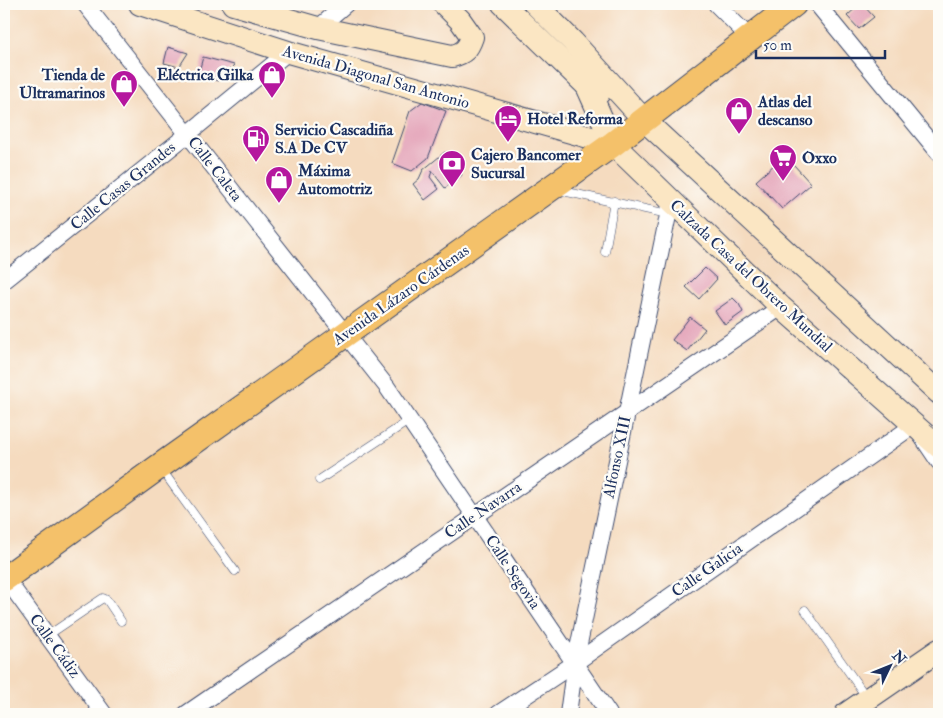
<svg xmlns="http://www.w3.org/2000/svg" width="943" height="718" font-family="'IM FELL Double Pica',serif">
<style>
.building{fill:#e6abbe}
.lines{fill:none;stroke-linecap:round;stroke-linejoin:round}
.lane-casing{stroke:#3c496d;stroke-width:9}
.street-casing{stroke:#3c496d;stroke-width:18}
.secondary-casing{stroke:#3c496d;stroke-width:24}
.primary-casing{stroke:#3c496d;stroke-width:27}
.lane{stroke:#fff;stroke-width:8}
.street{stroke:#fff;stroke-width:16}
.secondary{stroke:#fbe6c3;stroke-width:22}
.primary{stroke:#f4c16a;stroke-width:25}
.labels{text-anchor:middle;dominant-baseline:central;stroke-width:4.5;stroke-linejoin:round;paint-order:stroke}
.poi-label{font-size:16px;font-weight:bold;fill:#1b2f5e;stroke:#fdfcf7;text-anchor:start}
.street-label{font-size:16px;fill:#1b2f5e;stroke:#fdfcf7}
</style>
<rect width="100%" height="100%" fill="#fdfcf7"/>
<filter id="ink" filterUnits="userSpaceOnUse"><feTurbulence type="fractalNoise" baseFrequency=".02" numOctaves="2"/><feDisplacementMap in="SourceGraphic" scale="10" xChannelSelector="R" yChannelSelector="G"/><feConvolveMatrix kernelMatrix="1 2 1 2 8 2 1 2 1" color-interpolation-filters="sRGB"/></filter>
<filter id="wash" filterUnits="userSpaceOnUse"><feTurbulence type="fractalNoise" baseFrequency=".0096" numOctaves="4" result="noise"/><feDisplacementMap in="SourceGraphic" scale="20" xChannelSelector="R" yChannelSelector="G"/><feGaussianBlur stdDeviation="1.12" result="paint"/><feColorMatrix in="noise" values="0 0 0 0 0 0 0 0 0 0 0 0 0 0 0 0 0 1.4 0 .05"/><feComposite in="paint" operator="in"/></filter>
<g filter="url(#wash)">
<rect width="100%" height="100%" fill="#f5dbbf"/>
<g id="blocks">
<g class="building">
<path d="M860 4H862L874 17 859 29 847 16Z"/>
<path d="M168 47 188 53 179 67 164 63Z"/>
<path d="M203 57 234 65 218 81 198 75Z"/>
<path d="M422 102 446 111 428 158 412 171 392 163 410 111Z"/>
<path d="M445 152 462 175 445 188 432 171 430 177 439 189 425 200 413 184 419 179 423 170Z"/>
<path d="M785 155 811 184 782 209 756 181Z"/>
<path d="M705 268 717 279 699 299 686 287Z"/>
<path d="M733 298 739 304 743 312 725 325 715 311Z"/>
<path d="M690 317 705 329 687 351 672 340Z"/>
</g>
</g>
</g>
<g filter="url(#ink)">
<use href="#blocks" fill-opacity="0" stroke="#3c496d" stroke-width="1"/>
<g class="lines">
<defs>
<g id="lane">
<path d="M558 190 668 214"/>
<path d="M605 252 614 201"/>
<path d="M162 470 235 571"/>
<path d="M319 480 410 420"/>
<path d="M805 610 867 698"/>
<path d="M47 636 103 598 107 600 121 621"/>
</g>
<g id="street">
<path d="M85 4 387 387 609 714"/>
<path d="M716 4 750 38"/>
<path d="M817 4 939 153"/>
<path d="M318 28 346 4"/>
<path d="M4 281 188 134 288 52"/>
<path d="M4 576 104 714"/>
<path d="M186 714 781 307"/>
<path d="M498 714 575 663 914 425 939 462"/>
<path d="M568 714 575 663 671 201"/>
</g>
<g id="secondary">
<path d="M140 4 288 52 613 144"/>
<path d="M233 4 318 28 452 56C464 53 468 49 472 37L460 20 444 4"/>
<path d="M503 4 587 86 599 93"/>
<path d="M535 4 573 42 645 121 939 393"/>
<path d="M587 86 613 144 781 307 939 447"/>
<path d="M846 714 939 650"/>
</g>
<path id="primary" d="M4 579 160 466 613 144 794 4"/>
</defs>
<use href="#lane" class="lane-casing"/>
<use href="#street" class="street-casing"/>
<use href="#secondary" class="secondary-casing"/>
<use href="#primary" class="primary-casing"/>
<use href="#lane" class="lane"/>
<use href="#street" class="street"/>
<use href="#secondary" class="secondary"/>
<use href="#primary" class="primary"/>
</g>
</g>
<defs>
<symbol id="shop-pin" viewBox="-11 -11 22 30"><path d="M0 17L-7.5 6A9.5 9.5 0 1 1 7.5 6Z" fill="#b5179e" stroke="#fdfcf7"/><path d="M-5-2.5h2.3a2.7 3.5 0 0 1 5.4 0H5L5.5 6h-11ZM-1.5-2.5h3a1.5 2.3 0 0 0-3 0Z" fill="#fff"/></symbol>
<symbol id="hotel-pin" viewBox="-11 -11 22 30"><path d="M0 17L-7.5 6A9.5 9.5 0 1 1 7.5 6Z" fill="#b5179e" stroke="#fdfcf7"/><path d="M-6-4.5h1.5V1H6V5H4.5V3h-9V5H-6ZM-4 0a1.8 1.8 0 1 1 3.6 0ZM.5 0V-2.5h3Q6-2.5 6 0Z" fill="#fff"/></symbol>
<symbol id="fuel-pin" viewBox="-11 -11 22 30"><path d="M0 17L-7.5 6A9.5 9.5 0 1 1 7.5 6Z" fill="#b5179e" stroke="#fdfcf7"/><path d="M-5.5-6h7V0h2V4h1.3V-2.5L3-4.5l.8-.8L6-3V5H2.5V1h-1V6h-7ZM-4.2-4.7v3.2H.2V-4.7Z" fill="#fff"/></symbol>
<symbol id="supermarket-pin" viewBox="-11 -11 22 30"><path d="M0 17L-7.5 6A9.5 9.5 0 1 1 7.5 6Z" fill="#b5179e" stroke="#fdfcf7"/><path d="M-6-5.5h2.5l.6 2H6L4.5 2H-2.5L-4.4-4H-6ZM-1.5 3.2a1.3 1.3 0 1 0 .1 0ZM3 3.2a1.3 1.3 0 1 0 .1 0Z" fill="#fff"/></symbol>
<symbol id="bank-pin" viewBox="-11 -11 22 30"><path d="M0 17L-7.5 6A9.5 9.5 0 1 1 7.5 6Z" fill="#b5179e" stroke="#fdfcf7"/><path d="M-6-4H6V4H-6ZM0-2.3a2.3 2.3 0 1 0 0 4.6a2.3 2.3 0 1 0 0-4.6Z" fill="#fff"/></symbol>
</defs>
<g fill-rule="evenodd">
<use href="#shop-pin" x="256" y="59" width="32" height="43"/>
<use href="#shop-pin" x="108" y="68" width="32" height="43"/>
<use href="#shop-pin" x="723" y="95" width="32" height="43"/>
<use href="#hotel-pin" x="492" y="103" width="32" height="43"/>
<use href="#fuel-pin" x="240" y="123" width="32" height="43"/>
<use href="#supermarket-pin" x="767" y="142" width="32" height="43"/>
<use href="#bank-pin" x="436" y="148" width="32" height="43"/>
<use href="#shop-pin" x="263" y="164" width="32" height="43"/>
</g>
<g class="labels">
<g class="poi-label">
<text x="105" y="75" text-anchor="end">Tienda de<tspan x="105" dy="18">Ultramarinos</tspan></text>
<text x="253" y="75" text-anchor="end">Eléctrica Gilka</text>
<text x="758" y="102">Atlas del<tspan x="758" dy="18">descanso</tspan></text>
<text x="527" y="119">Hotel Reforma</text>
<text x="275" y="130">Servicio Cascadiña<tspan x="275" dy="18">S.A De CV</tspan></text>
<text x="471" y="155">Cajero Bancomer<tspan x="471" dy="18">Sucursal</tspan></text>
<text x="802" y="158">Oxxo</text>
<text x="298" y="171">Máxima<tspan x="298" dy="18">Automotriz</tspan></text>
</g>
<g class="street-label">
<text transform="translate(376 77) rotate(16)">Avenida Diagonal San Antonio</text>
<text transform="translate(215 169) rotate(52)">Calle Caleta</text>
<text transform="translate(123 186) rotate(-39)">Calle Casas Grandes</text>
<text transform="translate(751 276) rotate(43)">Calzada Casa del Obrero Mundial</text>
<text transform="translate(401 295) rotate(-35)">Avenida Lázaro Cárdenas</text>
<text transform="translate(617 457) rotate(-78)">Alfonso XIII</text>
<text transform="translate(483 510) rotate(-34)">Calle Navarra</text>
<text transform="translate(707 570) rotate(-35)">Calle Galicia</text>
<text transform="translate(513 572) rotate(56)">Calle Segovia</text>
<text transform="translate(55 646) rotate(54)">Calle Cádiz</text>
</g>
</g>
<rect width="943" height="718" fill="none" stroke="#fdfcf7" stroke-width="20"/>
<g transform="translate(890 666) rotate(47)" stroke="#fdfcf7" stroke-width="4" paint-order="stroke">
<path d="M0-4L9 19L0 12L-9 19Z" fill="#1b2f5e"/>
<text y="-8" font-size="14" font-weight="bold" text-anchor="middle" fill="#1b2f5e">N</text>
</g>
<path d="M756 50v8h129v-8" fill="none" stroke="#1b2f5e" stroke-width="2.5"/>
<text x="763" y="50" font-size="15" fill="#1b2f5e" stroke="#fdfcf7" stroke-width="4" paint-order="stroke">50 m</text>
</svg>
